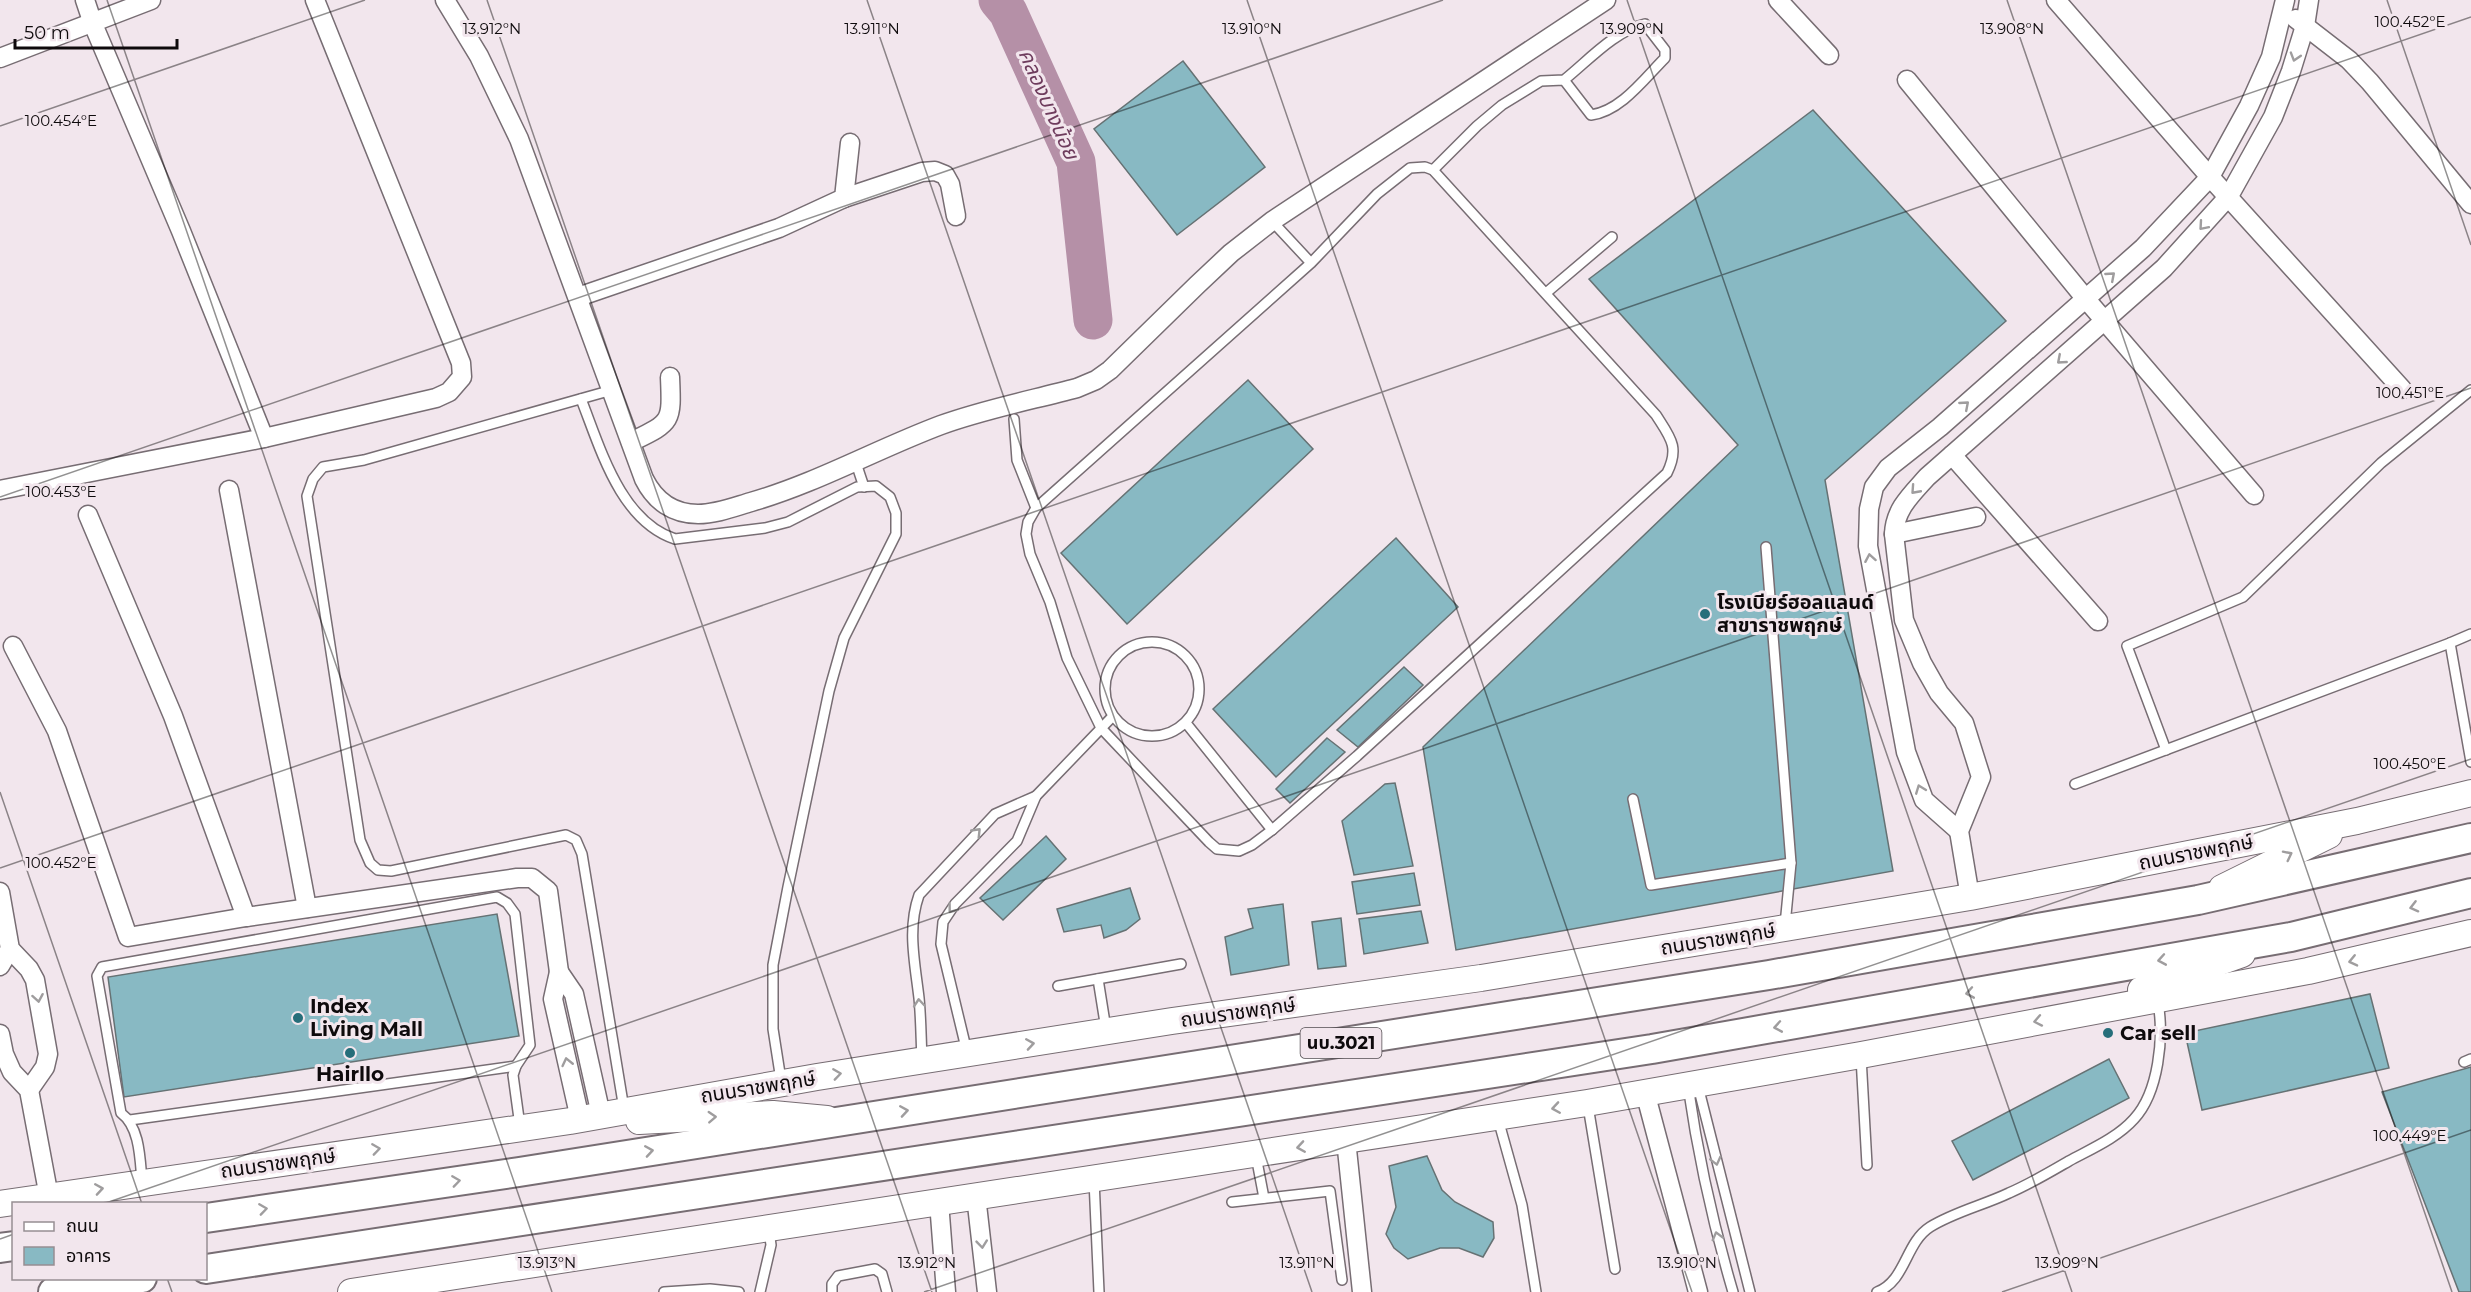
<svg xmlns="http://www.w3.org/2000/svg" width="2471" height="1292" font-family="Montserrat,'Noto Sans Thai',sans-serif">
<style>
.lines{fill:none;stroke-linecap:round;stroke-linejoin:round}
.river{stroke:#b590a7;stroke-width:39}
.building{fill:#88b9c3;stroke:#667274;stroke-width:1.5}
.service-casing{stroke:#776d73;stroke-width:12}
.minor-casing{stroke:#776d73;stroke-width:21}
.secondary-casing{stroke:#776d73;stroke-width:28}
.primary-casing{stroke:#776d73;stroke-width:32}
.service{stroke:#fff;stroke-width:9}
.minor{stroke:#fff;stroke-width:18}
.secondary{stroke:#fff;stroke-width:26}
.primary{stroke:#fff;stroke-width:28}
.oneway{stroke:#9f9d9e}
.ticks{fill:none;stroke:#0e0a0c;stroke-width:1.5;stroke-opacity:0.45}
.poi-dot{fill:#266e7a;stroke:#f2e6ed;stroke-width:2}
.labels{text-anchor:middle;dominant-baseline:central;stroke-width:6;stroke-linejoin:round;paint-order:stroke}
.shield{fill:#f2e6ed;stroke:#524c50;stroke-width:1.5}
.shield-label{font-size:18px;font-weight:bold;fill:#0e0a0c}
.poi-label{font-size:20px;font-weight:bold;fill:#0e0a0c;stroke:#f2e6ed;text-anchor:start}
.street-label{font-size:20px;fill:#0e0a0c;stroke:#f2e6ed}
.water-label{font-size:21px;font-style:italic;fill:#6e3c5d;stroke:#f2e6ed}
.ticks-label{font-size:15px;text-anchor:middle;fill:#0e0a0c;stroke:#f2e6ed;stroke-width:6;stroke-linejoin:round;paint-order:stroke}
</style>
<rect width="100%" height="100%" fill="#f2e6ed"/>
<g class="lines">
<path class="river" d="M998 0 1008 12 1076 162 1093 320"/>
</g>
<g class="building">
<path d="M1183 61 1265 167 1177 235 1094 129Z"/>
<path d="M1813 110 2006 321 1825 480 1893 871 1456 950 1423 747 1738 445 1589 279Z"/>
<path d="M1248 380 1313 449 1127 624 1061 553Z"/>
<path d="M1396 538 1458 607 1276 777 1213 709Z"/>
<path d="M1404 667 1423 685 1358 747 1337 730Z"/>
<path d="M1327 738 1345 752 1290 803 1276 789Z"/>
<path d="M1395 783 1413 866 1354 875 1342 821 1385 784Z"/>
<path d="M1046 836 1066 859 1003 920 980 898Z"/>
<path d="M1414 873 1420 905 1357 914 1352 882Z"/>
<path d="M1130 888 1140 919 1126 930 1104 938 1101 925 1064 932 1057 909Z"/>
<path d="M1283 904 1289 965 1231 975 1225 937 1253 928 1248 909Z"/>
<path d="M1421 911 1428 943 1364 954 1359 919Z"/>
<path d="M497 914 519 1036 124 1097 108 977Z"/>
<path d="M1341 918 1346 966 1318 969 1312 922Z"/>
<path d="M2370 994 2389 1068 2202 1110 2185 1033Z"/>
<path d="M2109 1059 2129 1098 1973 1180 1952 1141Z"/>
<path d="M2471 1067V1292H2459L2382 1092Z"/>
<path d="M1427 1156 1442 1190 1455 1202 1493 1222 1494 1238 1483 1257 1459 1248H1440L1408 1259 1394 1248 1386 1234 1396 1207 1389 1166Z"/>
</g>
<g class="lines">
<defs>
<g id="service">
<path d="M1433 170 1477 126 1502 105 1541 81 1564 80 1591 115C1621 111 1644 79 1665 58V50L1645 24C1614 31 1588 61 1564 80"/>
<path d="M1272 221 1311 263 1377 194 1396 179 1410 168 1425 167 1433 170 1656 415C1670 437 1680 447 1667 473L1357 756 1272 830 1252 845 1239 851 1217 849 1209 842 1101 728 1067 658 1050 602 1030 554 1026 534 1028 522 1036 508 1311 263"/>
<path d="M1546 293 1612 237"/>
<path d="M612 390 364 460 323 467 313 479 307 496 360 840 370 863 378 870 391 871 566 835 576 840 582 854 624 1109"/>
<path d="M581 399C600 447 620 521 675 539L765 528 788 522 857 487 876 486 890 497 896 513V534L844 638 829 691 788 887 773 965V1029L781 1080"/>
<path d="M1014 419 1017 460 1036 508"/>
<path d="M856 463 864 487"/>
<path d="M1766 547 1791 863 1785 925"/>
<path d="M2471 634 2450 643 2471 762"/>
<circle cx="1152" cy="689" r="47"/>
<path d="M1186 723 1272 830"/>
<path d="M2166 750 2127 646 2243 597 2381 463 2471 390"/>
<path d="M2075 784 2450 643"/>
<path d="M1633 799 1651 885 1791 863"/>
<path d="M1098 979 1106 1029"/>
<path d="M1058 986 1181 964"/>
<path d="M967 1052 941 944 943 922 955 904 1017 841 1036 796 1113 716"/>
<path d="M1861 1057 1867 1165"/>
<path d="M922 1059C921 1039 921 1018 919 998 915 963 907 929 919 895L995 814 1036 796"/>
<path d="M2464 1062 2471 1059"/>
<path d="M1688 1086C1698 1156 1713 1224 1733 1292"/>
<path d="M1698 1086 1750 1292"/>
<path d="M1588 1106 1615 1269"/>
<path d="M1498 1119 1522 1205 1536 1292"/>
<path d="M130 1120 516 1066"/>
<path d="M1256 1156 1264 1198"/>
<path d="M1094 1180 1099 1292"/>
<path d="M142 1181C140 1159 140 1127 121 1113L97 976 102 967 497 897 507 903 515 914 530 1045 516 1066 513 1075 520 1126"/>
<path d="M1232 1202 1330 1191 1342 1280"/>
<path d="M664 1292 710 1289 739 1292"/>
<path d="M760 1292 771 1245 769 1230"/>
<path d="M832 1292V1284L838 1276 875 1269 882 1274 887 1292"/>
<path d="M1877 1292C1906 1281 1905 1243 1930 1227 1954 1212 1984 1205 2009 1193 2030 1184 2050 1172 2069 1161 2091 1149 2117 1138 2134 1119 2159 1092 2164 1037 2158 1002"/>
</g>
<g id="minor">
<path d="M85 0 93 24 181 231 264 438"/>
<path d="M445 0 479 56 519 139 644 479C655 501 673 514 698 514 716 514 734 507 751 502 817 483 877 449 941 425 985 409 1032 400 1077 388L1096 380 1110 370 1197 285 1231 253 1272 221 1606 0"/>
<path d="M1778 0 1829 55"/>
<path d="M2056 0 2210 177 2402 389"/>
<path d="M2296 19 2349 60 2370 82 2471 204"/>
<path d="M0 58 151 0"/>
<path d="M1907 80 2085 298 2254 495"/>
<path d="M844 198 922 172 935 171 945 175 950 184 956 216"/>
<path d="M578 297 779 228 844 198 850 143"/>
<path d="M631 442C672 422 672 423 670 377"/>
<path d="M1952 455 2098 621"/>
<path d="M0 490 264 438 436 398 449 392 462 377 461 363 315 0"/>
<path d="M229 490 307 908"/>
<path d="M88 515 173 716 246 917"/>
<path d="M1894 534 1976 517"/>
<path d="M13 646 57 731 128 937 246 917 517 878H532L548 891 559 972"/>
<path d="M1959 831 1924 800 1906 752 1868 546 1869 509 1874 487 1888 468 1940 427 2143 248 2210 177 2249 106 2271 57 2285 0"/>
<path d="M0 892 10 949 29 969 35 980 48 1054 45 1067 29 1090"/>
<path d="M1970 897 1959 831 1981 777 1964 723 1939 693 1922 663 1904 620 1894 534C1895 509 1911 495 1927 477L2164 268 2229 196 2273 117 2291 71 2305 26 2309 0"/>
<path d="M0 966 10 949"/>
<path d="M0 1034 4 1054 12 1072 29 1090 49 1197"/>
<path d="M1645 1092 1698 1292"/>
<path d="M580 1119 553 999 559 972 574 994 601 1115"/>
<path d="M1346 1140 1362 1292"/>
<path d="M976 1196 987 1292"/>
<path d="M939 1202 946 1292"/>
</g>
<g id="secondary">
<path d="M2222 888 2329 835"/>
<path d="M2141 990 2242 954"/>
<path d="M639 1121 773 1114 827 1119"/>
<path d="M0 1204 570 1121 817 1077 1172 1021 1481 978 1785 928 1970 897 2357 821 2471 793"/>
<path d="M351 1292 1587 1103 1861 1055 2308 971 2471 933"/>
</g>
<g id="primary">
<path d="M206 1218 519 1172 1769 975 2198 900 2471 838"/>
<path d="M0 1248 14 1246"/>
<path d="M206 1269 1652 1049 2291 937 2471 893"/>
<path d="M53 1292 142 1278"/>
</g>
</defs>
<use href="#service" class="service-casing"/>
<use href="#minor" class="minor-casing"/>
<use href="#secondary" class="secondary-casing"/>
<use href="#primary" class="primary-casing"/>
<use href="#service" class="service"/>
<use href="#minor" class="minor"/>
<use href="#secondary" class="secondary"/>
<use href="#primary" class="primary"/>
</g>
<defs><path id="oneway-chevron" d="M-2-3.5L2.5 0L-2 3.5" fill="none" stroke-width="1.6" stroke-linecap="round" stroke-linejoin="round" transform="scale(1.5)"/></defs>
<g class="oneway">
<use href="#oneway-chevron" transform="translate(2295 57) rotate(107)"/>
<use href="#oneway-chevron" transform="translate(2203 226) rotate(131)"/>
<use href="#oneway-chevron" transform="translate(2111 276) rotate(-41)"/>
<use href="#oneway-chevron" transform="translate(2061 360) rotate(139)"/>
<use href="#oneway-chevron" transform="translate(1965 405) rotate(-41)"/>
<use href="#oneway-chevron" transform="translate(1915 490) rotate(132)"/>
<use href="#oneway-chevron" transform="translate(1870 558) rotate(-100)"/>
<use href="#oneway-chevron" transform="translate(1920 789) rotate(-111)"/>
<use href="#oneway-chevron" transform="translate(977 832) rotate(-46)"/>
<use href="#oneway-chevron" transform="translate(2288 855) rotate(-27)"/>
<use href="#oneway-chevron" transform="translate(2414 907) rotate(166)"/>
<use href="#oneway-chevron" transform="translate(952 909) rotate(127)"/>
<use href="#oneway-chevron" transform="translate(2162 960) rotate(170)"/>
<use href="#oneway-chevron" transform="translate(2353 961) rotate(167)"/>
<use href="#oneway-chevron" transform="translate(1970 993) rotate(170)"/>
<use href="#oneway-chevron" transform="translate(38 998) rotate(80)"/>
<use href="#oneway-chevron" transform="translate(919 1003) rotate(-95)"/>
<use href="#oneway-chevron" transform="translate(2038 1021) rotate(169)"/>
<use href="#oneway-chevron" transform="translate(1778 1027) rotate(170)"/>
<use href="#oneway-chevron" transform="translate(1030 1044) rotate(-9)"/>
<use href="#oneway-chevron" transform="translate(567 1062) rotate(-103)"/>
<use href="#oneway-chevron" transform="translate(837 1074) rotate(-8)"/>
<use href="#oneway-chevron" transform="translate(1556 1108) rotate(171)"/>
<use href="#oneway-chevron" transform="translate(904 1111) rotate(-9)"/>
<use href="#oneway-chevron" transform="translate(712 1117) rotate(-3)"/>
<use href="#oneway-chevron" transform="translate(1301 1147) rotate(171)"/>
<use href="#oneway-chevron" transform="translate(376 1149) rotate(-8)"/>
<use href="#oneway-chevron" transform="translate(649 1151) rotate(-9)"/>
<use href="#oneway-chevron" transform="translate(1716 1161) rotate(76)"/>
<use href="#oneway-chevron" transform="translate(456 1181) rotate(-8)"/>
<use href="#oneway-chevron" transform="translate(99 1189) rotate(-9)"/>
<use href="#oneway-chevron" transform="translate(263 1209) rotate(-8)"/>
<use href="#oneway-chevron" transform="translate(1717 1236) rotate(-105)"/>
<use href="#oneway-chevron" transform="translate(982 1244) rotate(84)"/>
</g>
<path class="ticks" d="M107 0 552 1292M487 0 932 1292M867 0 1312 1292M1247 0 1692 1292M1627 0 2072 1292M2007 0 2452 1292M2387 0 2471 245M0 126 365 0M0 497 1443 0M0 792 142 1204M0 868 2471 17M103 1204 2471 388M0 1239 14 1234M167 1278 172 1292M924 1292 2471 759M2002 1292 2471 1130"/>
<g class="poi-dot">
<circle cx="1705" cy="614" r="6"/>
<circle cx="298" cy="1018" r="6"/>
<circle cx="2108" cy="1033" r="6"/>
<circle cx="350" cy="1053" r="6"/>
</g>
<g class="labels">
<rect class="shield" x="1300.5" y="1028" width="81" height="30" rx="4.5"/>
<g class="shield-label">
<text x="1341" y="1043">นบ.3021</text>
</g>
<g class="poi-label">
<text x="1717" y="602">โรงเบียร์ฮอลแลนด์<tspan x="1717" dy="23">สาขาราชพฤกษ์</tspan></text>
<text x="310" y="1006">Index<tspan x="310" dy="23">Living Mall</tspan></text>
<text x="2120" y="1033">Car sell</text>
<text x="350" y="1074" text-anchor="middle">Hairllo</text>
</g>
<g class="street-label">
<text transform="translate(2196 852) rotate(-11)">ถนนราชพฤกษ์</text>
<text transform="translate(1718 939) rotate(-9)">ถนนราชพฤกษ์</text>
<text transform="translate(1238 1012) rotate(-8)">ถนนราชพฤกษ์</text>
<text transform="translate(758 1087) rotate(-9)">ถนนราชพฤกษ์</text>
<text transform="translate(278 1163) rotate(-8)">ถนนราชพฤกษ์</text>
</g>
<g class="water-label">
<text transform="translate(1049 104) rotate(66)">คลองบางน้อย</text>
</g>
</g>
<g class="ticks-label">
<text x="2410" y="27">100.452°E</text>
<text x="492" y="34">13.912°N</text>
<text x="872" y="34">13.911°N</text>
<text x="1252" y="34">13.910°N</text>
<text x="1632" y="34">13.909°N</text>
<text x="2012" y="34">13.908°N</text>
<text x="61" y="126">100.454°E</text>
<text x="2410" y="398">100.451°E</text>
<text x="61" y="497">100.453°E</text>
<text x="2410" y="769">100.450°E</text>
<text x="61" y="868">100.452°E</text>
<text x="2410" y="1141">100.449°E</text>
<text x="547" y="1268">13.913°N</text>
<text x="927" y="1268">13.912°N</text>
<text x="1307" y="1268">13.911°N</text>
<text x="1687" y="1268">13.910°N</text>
<text x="2067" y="1268">13.909°N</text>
</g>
<rect x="12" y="1202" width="195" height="78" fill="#f2e6ed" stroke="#978e93" stroke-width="1.5"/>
<rect x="24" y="1222" width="30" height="9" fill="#ffffff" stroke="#978e93" stroke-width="1.5"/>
<text x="66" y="1232" font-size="18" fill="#0e0a0c">ถนน</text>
<rect x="24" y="1247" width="30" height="18" fill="#88b9c3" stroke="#978e93" stroke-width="1.5"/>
<text x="66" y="1262" font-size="18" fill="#0e0a0c">อาคาร</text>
<path d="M15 39v9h162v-9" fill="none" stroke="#0e0a0c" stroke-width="3"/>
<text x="24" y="39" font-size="18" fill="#0e0a0c" stroke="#f2e6ed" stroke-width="4.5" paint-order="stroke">50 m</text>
</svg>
